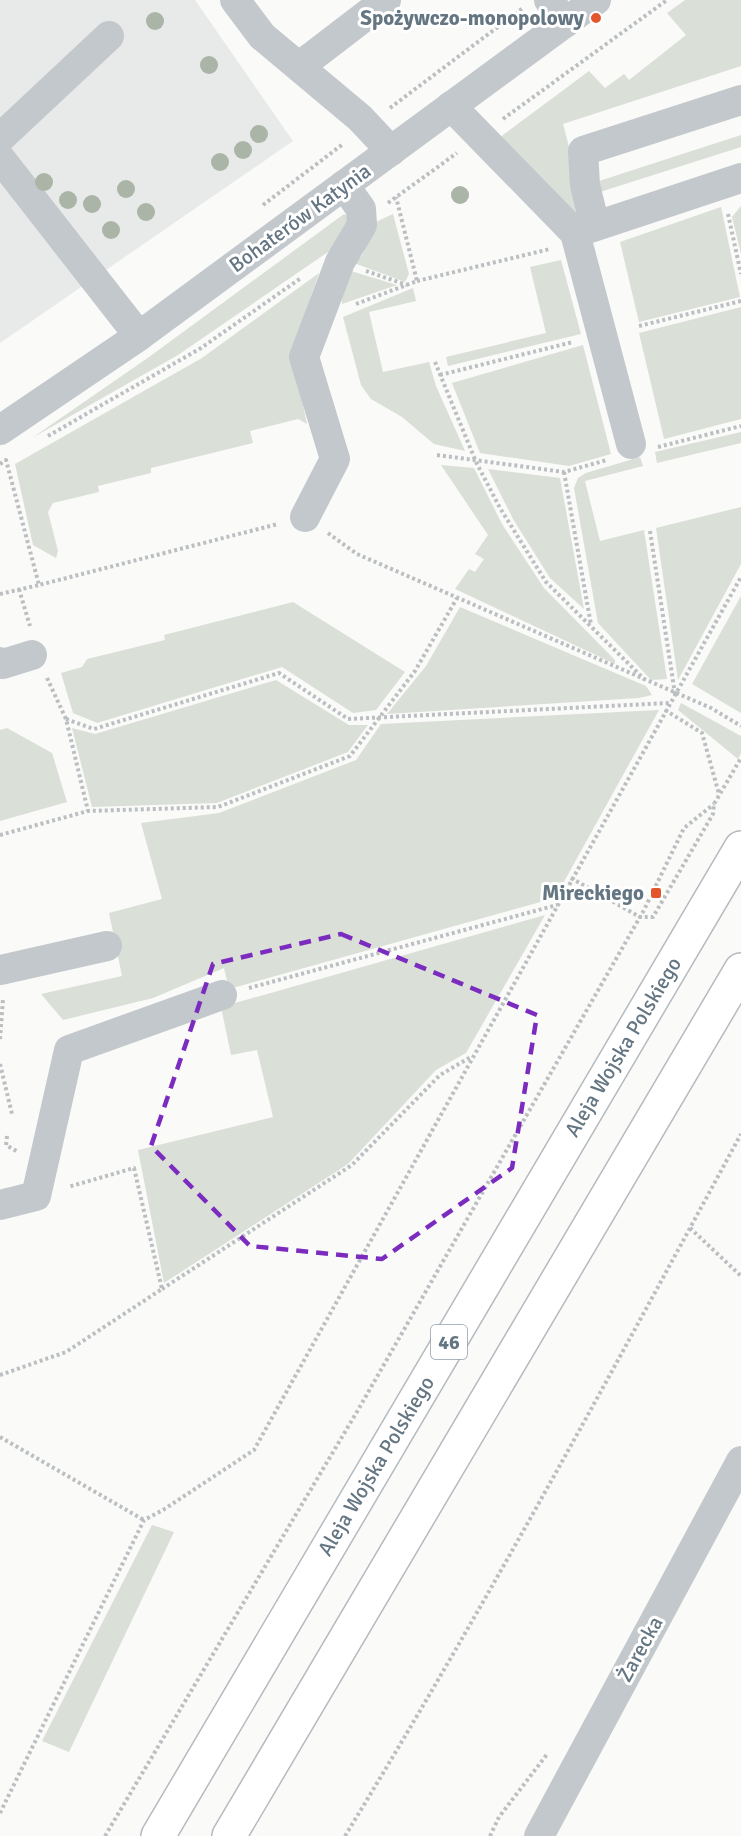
<svg xmlns="http://www.w3.org/2000/svg" width="741" height="1836" font-family="Signika,sans-serif">
<style>
.built{fill:#e8e9e9}
.green{fill:#dadfd7}
.lines{fill:none;stroke-linecap:round;stroke-linejoin:round}
.major-casing{stroke:#b5babe;stroke-width:36}
.path{stroke:#bbbfc2;stroke-width:4;stroke-dasharray:3 3;stroke-linecap:butt}
.minor{stroke:#c3c8cc;stroke-width:30}
.major{stroke:#fff;stroke-width:33}
.tree{fill:#aab4a7}
.marked{fill:none;stroke:#7b2cbf;stroke-width:4.5;stroke-dasharray:12 8;stroke-linejoin:round}
.poi-dot{fill:#e4572e;stroke:#fff;stroke-width:2}
.labels{text-anchor:middle;dominant-baseline:central;stroke-width:6;stroke-linejoin:round;paint-order:stroke}
.shield{fill:#fff;stroke:#939fa8;stroke-width:1.5}
.shield-label{font-size:20px;font-weight:bold;fill:#657683}
.poi-label{font-size:21px;font-weight:bold;fill:#657683;stroke:#fff;text-anchor:end}
.street-label{font-size:21px;fill:#657683;stroke:#fff}
</style>
<rect width="100%" height="100%" fill="#fafaf8"/>
<path class="built" d="M0 0H195L293 141 0 343Z"/>
<g class="green">
<path d="M685 0H741V66L563 124 586 211 570 219 495 141 589 71 605 88 624 74 629 80 686 35 667 13Z"/>
<path d="M741 135V147L600 192 596 182Z"/>
<path d="M741 206V254L732 217Z"/>
<path d="M721 207 740 297 639 322 620 242Z"/>
<path d="M344 214 351 217 344 241 178 355 32 438 149 357Z"/>
<path d="M393 214 409 274 405 282 354 263 362 256 376 222Z"/>
<path d="M561 260 581 334 448 366 446 357 546 333 530 267Z"/>
<path d="M351 271 397 285 342 304 341 286Z"/>
<path d="M319 273 292 352 307 424 298 419 250 431 253 443 151 468V473L98 486 99 492 53 503 48 512 58 551 56 558 33 545 15 464 202 358Z"/>
<path d="M413 288 416 301 369 312 383 372 429 362 436 386 465 451 434 444 402 417 371 399 361 385 343 317Z"/>
<path d="M741 307V419L664 439 639 333Z"/>
<path d="M583 345 611 454 569 466 480 453 452 383Z"/>
<path d="M741 432V443L657 463 655 452Z"/>
<path d="M640 457 643 466 585 481 600 541 644 530 667 679 651 680 598 623 574 488 578 478 586 473Z"/>
<path d="M441 465 474 468 502 524 544 588 615 660V664L455 589 469 569 475 572 484 559 475 554 488 535Z"/>
<path d="M488 469 560 478 584 609 550 578 513 519Z"/>
<path d="M741 507V564L678 680 656 528Z"/>
<path d="M741 596V713L692 684Z"/>
<path d="M293 602 405 672 376 710 353 713 282 667 97 723 73 713 61 673 82 667 87 659 165 640 164 635Z"/>
<path d="M460 607 646 686 652 695 639 698 387 714 426 666Z"/>
<path d="M276 680 349 725H368L348 752 217 803 92 807 72 728 95 734Z"/>
<path d="M681 703 741 736V753L738 759 678 710Z"/>
<path d="M659 710 555 898 229 989 224 968 153 998 63 1020 41 994 122 976 109 913 162 899 141 823 219 813 356 760 381 724Z"/>
<path d="M7 728 52 753 67 802 0 821V730Z"/>
<path d="M545 915 466 1053 436 1070 348 1164 164 1283 138 1150 273 1117 257 1050 231 1055 221 1007Z"/>
<path d="M152 1525 174 1532 69 1752 42 1741Z"/>
</g>
<g class="lines">
<defs>
<g id="major">
<path d="M158 1836 741 848"/>
<path d="M229 1836 741 970"/>
</g>
</defs>
<use href="#major" class="major-casing"/>
<g class="path">
<path d="M390 108 523 8"/>
<path d="M503 119 667 0"/>
<path d="M388 203 457 153"/>
<path d="M263 205 343 144"/>
<path d="M728 214 741 274"/>
<path d="M366 271 407 285"/>
<path d="M417 281 550 249"/>
<path d="M356 304 417 281 396 197"/>
<path d="M639 326 741 301"/>
<path d="M435 362 476 462 500 508 546 582 645 680"/>
<path d="M440 375 573 342"/>
<path d="M48 436 201 348 301 278"/>
<path d="M658 447 741 426"/>
<path d="M437 455 564 472 607 460"/>
<path d="M0 464 6 460 39 585 278 524"/>
<path d="M564 472 591 625"/>
<path d="M650 531 675 694"/>
<path d="M328 533 357 554 711 708 741 726"/>
<path d="M19 589 30 626"/>
<path d="M0 594 39 585"/>
<path d="M47 678 66 719 88 811"/>
<path d="M665 710 702 733 719 794"/>
<path d="M66 719 94 729 279 673 348 719 669 703"/>
<path d="M0 835 88 811 218 807 350 756 415 671 457 598"/>
<path d="M571 878 640 917H653L713 814 714 804 741 758"/>
<path d="M249 988 557 905"/>
<path d="M0 1039 3 999"/>
<path d="M0 1064 12 1114"/>
<path d="M7 1136 6 1145 18 1152"/>
<path d="M690 1228 741 1276"/>
<path d="M162 1289 352 1165 440 1075 471 1057"/>
<path d="M0 1375 66 1352 162 1289 134 1168 68 1187"/>
<path d="M0 1437 144 1520"/>
<path d="M0 1813 144 1520 163 1510 254 1450 741 577"/>
<path d="M105 1836 358 1410 644 910 684 828 714 804"/>
<path d="M345 1836C485 1607 613 1370 741 1134"/>
<path d="M490 1836 499 1817 548 1753"/>
</g>
<g class="minor">
<path d="M235 0 262 36 360 118 391 151"/>
<path d="M549 0 565 23"/>
<path d="M300 66 386 0"/>
<path d="M451 106 575 233"/>
<path d="M0 138 109 36"/>
<path d="M0 158 139 336"/>
<path d="M595 226 585 185 583 151 741 100"/>
<path d="M0 430 139 336 596 0"/>
<path d="M631 444 575 233 741 178"/>
<path d="M305 517 335 459 304 357 340 262 362 225 361 209 344 185"/>
<path d="M0 662 3 664 32 655"/>
<path d="M0 970 107 946"/>
<path d="M0 1205 36 1196 69 1050 222 995"/>
<path d="M539 1836 741 1461"/>
</g>
<use href="#major" class="major"/>
</g>
<g class="tree">
<circle cx="155" cy="21" r="9"/>
<circle cx="209" cy="65" r="9"/>
<circle cx="259" cy="134" r="9"/>
<circle cx="243" cy="150" r="9"/>
<circle cx="220" cy="162" r="9"/>
<circle cx="44" cy="182" r="9"/>
<circle cx="126" cy="189" r="9"/>
<circle cx="460" cy="195" r="9"/>
<circle cx="68" cy="200" r="9"/>
<circle cx="92" cy="204" r="9"/>
<circle cx="146" cy="212" r="9"/>
<circle cx="111" cy="230" r="9"/>
</g>
<path class="marked" d="M341 934 537 1015 512 1168 382 1259 250 1246 151 1146 213 964Z"/>
<g class="poi-dot">
<circle cx="596" cy="18" r="6"/>
<rect x="650" y="887" width="12" height="12" rx="3"/>
</g>
<g class="labels">
<rect class="shield" x="431" y="1325" width="36" height="34" rx="4.5"/>
<g class="shield-label">
<text x="449" y="1342">46</text>
</g>
<g class="poi-label">
<text x="584" y="18">Spożywczo-monopolowy</text>
<text x="644" y="893">Mireckiego</text>
</g>
<g class="street-label">
<text transform="translate(300 218) rotate(-36)">Bohaterów Katynia</text>
<text transform="translate(623 1047) rotate(-59)">Aleja Wojska Polskiego</text>
<text transform="translate(376 1466) rotate(-59)">Aleja Wojska Polskiego</text>
<text transform="translate(640 1649) rotate(-61)">Żarecka</text>
</g>
</g>
</svg>
